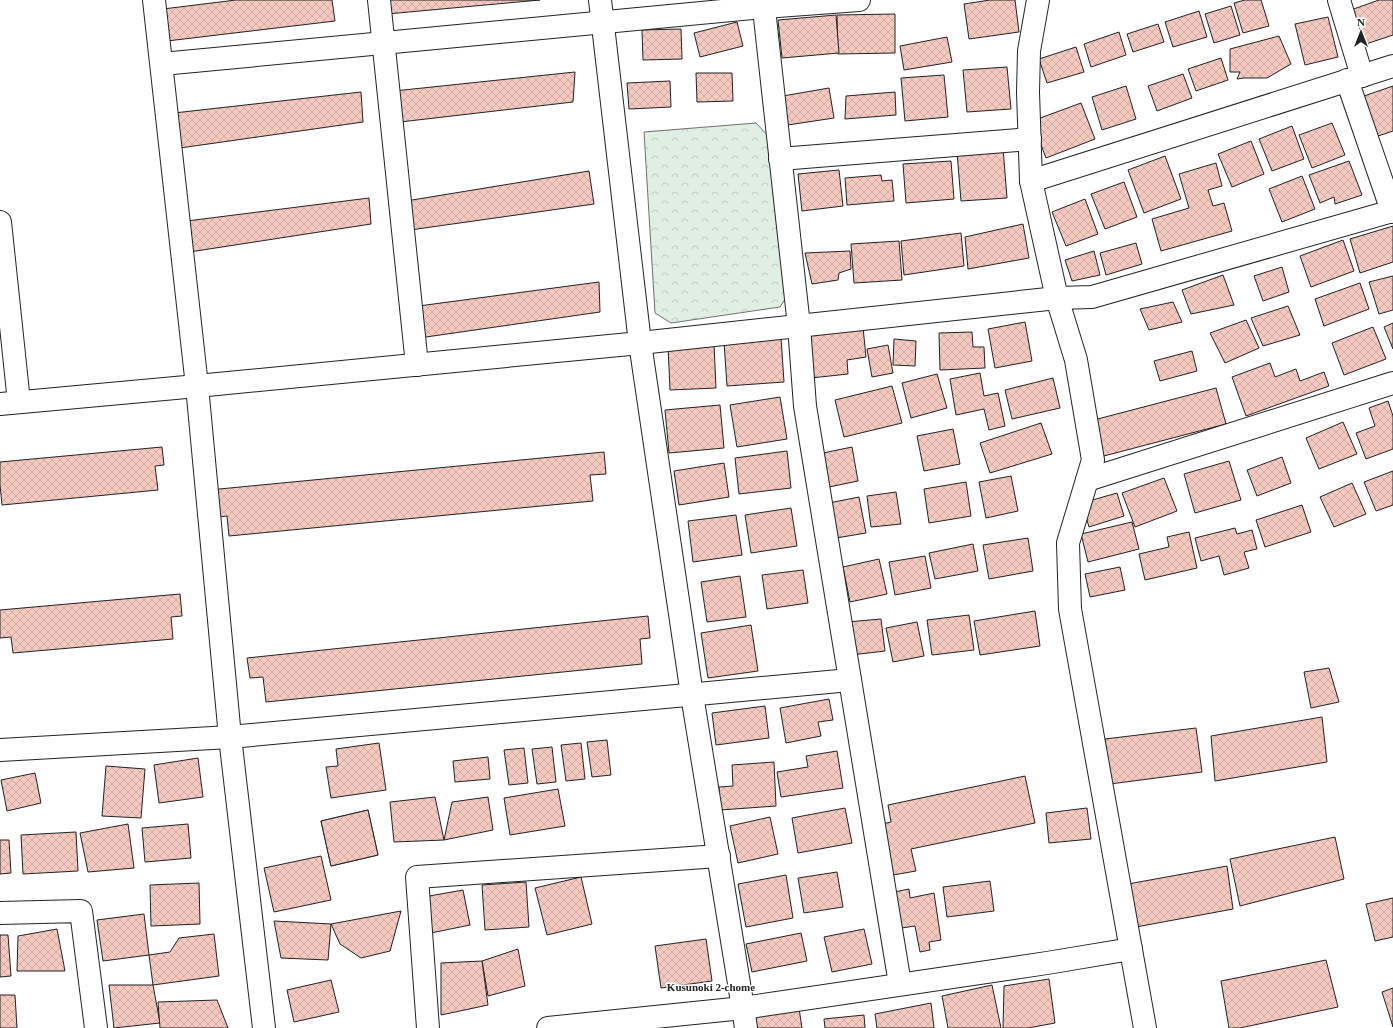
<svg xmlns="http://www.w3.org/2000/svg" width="1393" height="1028" font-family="'Times New Roman',serif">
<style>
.park{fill:url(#park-crowns);stroke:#6f6f6f}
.building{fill:url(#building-cross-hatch);stroke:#222}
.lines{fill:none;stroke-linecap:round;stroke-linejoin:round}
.street-casing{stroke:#222;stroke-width:24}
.secondary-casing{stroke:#222;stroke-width:24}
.street{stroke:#fff;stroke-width:22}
.secondary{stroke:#fff;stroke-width:22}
.labels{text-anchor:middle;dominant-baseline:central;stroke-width:3;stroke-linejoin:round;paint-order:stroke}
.neighbourhood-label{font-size:11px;font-weight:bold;fill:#222;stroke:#fff}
</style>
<defs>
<pattern id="park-crowns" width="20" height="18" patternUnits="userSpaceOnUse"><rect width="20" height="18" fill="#e0efe3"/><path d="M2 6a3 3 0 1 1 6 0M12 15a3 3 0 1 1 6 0" fill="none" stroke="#c0cdc2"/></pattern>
<pattern id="building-cross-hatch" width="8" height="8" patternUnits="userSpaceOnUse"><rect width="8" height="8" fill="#f3c9c0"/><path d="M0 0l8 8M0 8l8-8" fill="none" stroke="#d0aca5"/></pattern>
</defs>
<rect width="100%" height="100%" fill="#fff"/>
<path class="park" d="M756 123 773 141 787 296 780 307 671 323 655 313 644 132Z"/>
<g class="building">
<path d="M236 0H332L335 21 167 41 163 9Z"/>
<path d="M385 0H540L387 14Z"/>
<path d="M990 0H1015L1019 32 969 39 964 4Z"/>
<path d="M1245 0H1261L1269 26 1243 33 1234 3Z"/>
<path d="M1379 0H1393V35L1360 46 1348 11Z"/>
<path d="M1231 6 1240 35 1214 43 1205 14Z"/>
<path d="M1199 11 1207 37 1173 47 1165 22Z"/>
<path d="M895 14V53L838 54 837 15Z"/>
<path d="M836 15 839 53 782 58 778 20Z"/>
<path d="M1328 17 1338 57 1305 65 1295 24Z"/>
<path d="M737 22 743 46 700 57 694 33Z"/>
<path d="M1158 24 1164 42 1133 52 1127 34Z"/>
<path d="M681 29 682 59 643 60 642 30Z"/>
<path d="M1119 32 1126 55 1091 67 1084 44Z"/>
<path d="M1279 36 1291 64 1267 78H1244L1237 79 1240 72H1230V49Z"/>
<path d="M947 37 952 62 904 70 900 46Z"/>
<path d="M1076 47 1084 72 1047 83 1039 59Z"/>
<path d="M1221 58 1228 80 1196 91 1188 69Z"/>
<path d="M1007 67 1011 109 967 112 963 70Z"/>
<path d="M575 72 573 102 400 122 394 91Z"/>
<path d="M696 73H732L733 101 697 102Z"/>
<path d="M1183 74 1192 98 1157 111 1148 86Z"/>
<path d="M944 75 948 117 905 121 901 78Z"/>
<path d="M670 81 671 107 629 109 627 83Z"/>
<path d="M1126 86 1136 119 1102 130 1092 97Z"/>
<path d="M1393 86V131L1372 138 1358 98Z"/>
<path d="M829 88 834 118 781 126 777 97Z"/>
<path d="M361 92 363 122 180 148 174 113Z"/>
<path d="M895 92 896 115 845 119 846 96Z"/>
<path d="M1081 103 1095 139 1046 158 1032 121Z"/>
<path d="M1332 123 1345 155 1312 168 1299 135Z"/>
<path d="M1292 126 1304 159 1272 171 1259 139Z"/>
<path d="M1251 141 1264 174 1232 187 1218 154Z"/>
<path d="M1003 148 1007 198 961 201 957 152Z"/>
<path d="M1165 156 1181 199 1144 213 1128 170Z"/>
<path d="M951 161 954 199 906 203 903 164Z"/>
<path d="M1349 161 1362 195 1335 204 1334 197 1320 203 1309 175Z"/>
<path d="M1216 163 1222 186 1208 190 1213 206 1224 203 1232 231 1161 251 1152 219 1189 208 1179 174Z"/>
<path d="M839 170 843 206 802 211 798 174Z"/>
<path d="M589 171 594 204 403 231 406 201Z"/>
<path d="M881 175 882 181 892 180 894 201 847 205 845 178Z"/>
<path d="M1302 176 1315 209 1282 222 1269 189Z"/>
<path d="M1124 182 1137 217 1105 229 1091 194Z"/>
<path d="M369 198 371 224 183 253 179 222Z"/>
<path d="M1085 199 1098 234 1066 246 1052 212Z"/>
<path d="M1023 224 1029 258 968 269 965 237Z"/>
<path d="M1393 226V262L1360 273 1350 239Z"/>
<path d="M961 233 964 266 904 275 901 241Z"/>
<path d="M1343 240 1354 271 1311 287 1300 256Z"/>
<path d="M899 241 902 280 854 283 851 244Z"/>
<path d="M1136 243 1142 264 1106 275 1100 253Z"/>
<path d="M850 251 851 269 839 273 838 280 812 284 805 253Z"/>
<path d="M1094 251 1100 275 1072 281 1065 260Z"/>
<path d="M1282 267 1289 292 1263 301 1254 276Z"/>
<path d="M1223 275 1234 305 1191 314 1182 290Z"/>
<path d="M1393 276V310L1379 314 1369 282Z"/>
<path d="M599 282 600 312 419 338 411 307Z"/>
<path d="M1360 283 1369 309 1324 326 1315 299Z"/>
<path d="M1173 302 1182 322 1149 330 1140 309Z"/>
<path d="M1288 306 1300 335 1263 346 1251 318Z"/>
<path d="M1246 320 1259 348 1225 363 1210 333Z"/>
<path d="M1025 322 1032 361 995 368 988 329Z"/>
<path d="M1393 323V349L1384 327Z"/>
<path d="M863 327 866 357 847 360 848 374 811 378 806 333Z"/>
<path d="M1373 327 1386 359 1344 375 1332 343Z"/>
<path d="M972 332 973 347H984L985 368 940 370 939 333Z"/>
<path d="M781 338 784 382 727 386 724 342Z"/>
<path d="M894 339 916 341 915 366 893 365Z"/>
<path d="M714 344 716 388 670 390 668 346Z"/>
<path d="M888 345 893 373 872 377 867 349Z"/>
<path d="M1192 351 1197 371 1160 381 1154 361Z"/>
<path d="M1270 363 1275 377 1296 369 1300 381 1324 372 1329 386 1246 416 1232 377Z"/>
<path d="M980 373 984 396 998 393 1005 426 989 430 984 409 956 415 950 379Z"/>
<path d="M937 374 947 408 911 418 902 383Z"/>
<path d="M1053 378 1060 408 1012 419 1005 390Z"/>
<path d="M892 386 902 423 844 437 835 400Z"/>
<path d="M1216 388 1226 424 1100 457 1090 421Z"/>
<path d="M780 397 787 439 737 447 730 405Z"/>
<path d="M1388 401 1393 416V449L1366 459 1356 433 1375 426 1369 408Z"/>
<path d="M720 405 724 448 669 453 665 410Z"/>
<path d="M1343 422 1357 454 1319 469 1306 438Z"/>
<path d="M1041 423 1052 454 990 473 980 443Z"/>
<path d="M953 429 960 464 924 471 917 436Z"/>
<path d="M162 447 164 465 155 466 158 490 2 505 0 485V462Z"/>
<path d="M852 447 858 481 829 487 823 453Z"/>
<path d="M787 451 791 488 739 494 735 458Z"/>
<path d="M604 452 606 474 590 475 593 501 229 536 227 516 212 518 209 490Z"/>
<path d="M1282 457 1291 483 1257 496 1247 470Z"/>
<path d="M1229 461 1241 500 1195 513 1184 474Z"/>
<path d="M724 463 729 497 679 505 674 471Z"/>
<path d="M1393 471V505L1376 511 1364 482Z"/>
<path d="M1011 476 1018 511 986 518 979 482Z"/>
<path d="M1164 478 1177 511 1135 527 1122 493Z"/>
<path d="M966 482 971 516 929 523 924 489Z"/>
<path d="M1352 483 1366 514 1334 527 1320 497Z"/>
<path d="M896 492 901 524 871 527 867 496Z"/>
<path d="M1117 493 1124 516 1089 527 1082 503Z"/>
<path d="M859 497 866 533 836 538 829 503Z"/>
<path d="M1302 505 1311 532 1265 547 1256 520Z"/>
<path d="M791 508 797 546 751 553 745 515Z"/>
<path d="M736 515 742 555 693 562 688 521Z"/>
<path d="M1132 522 1139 549 1088 562 1081 534Z"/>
<path d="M1235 528 1237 534 1252 530 1257 549 1244 552 1249 568 1224 575 1219 556 1201 561 1195 538Z"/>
<path d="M1189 532 1197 568 1145 580 1139 554 1169 547 1167 537Z"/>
<path d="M1028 538 1033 571 989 579 983 545Z"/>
<path d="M973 544 978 571 935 579 929 553Z"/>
<path d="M925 556 931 588 895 595 889 562Z"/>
<path d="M879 559 887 594 850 602 843 567Z"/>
<path d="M1120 567 1125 590 1090 597 1085 574Z"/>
<path d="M803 570 808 603 767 609 762 575Z"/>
<path d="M740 576 746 617 707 622 701 582Z"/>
<path d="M180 594 182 616 171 617 173 639 13 653 11 637 0 638V610Z"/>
<path d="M1035 611 1040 646 980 655 974 621Z"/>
<path d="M969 615 974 650 932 655 927 620Z"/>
<path d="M648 616 650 638 640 639 642 664 266 702 263 677 250 678 247 658Z"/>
<path d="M881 619 885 651 851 655 847 622Z"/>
<path d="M917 622 924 656 893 662 886 628Z"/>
<path d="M751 625 758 671 708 678 701 633Z"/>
<path d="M1329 668 1339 702 1311 708 1304 672Z"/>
<path d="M829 699 833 720 818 722 821 736 786 743 780 708Z"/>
<path d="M765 706 769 738 716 745 712 713Z"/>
<path d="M1322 717 1327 762 1215 781 1211 736Z"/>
<path d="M1196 728 1202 772 1110 784 1105 739Z"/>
<path d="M607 740 611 775 592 777 587 742Z"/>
<path d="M379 743 386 790 331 798 326 767 338 766 336 749Z"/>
<path d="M581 743 585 779 566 781 561 745Z"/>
<path d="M552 747 556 782 537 784 532 749Z"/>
<path d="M524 748 528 783 509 785 504 750Z"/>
<path d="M837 751 843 788 781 797 777 772 808 767 806 756Z"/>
<path d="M488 757 490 779 455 782 453 761Z"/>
<path d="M198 758 203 797 159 803 154 765Z"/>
<path d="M774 762 776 806 720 810 719 787 733 786 732 765Z"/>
<path d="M106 766 145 769 141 818 102 816Z"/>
<path d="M35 773 41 803 7 811 1 780Z"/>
<path d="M1025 776 1035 823 911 849 916 871 893 875 882 824 891 822 888 805Z"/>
<path d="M558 789 565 826 510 835 504 798Z"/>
<path d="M435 797 444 840 394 842 390 802Z"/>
<path d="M488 797 493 830 444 840 452 802Z"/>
<path d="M845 808 852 843 798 853 792 818Z"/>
<path d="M1087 808 1091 839 1049 843 1046 813Z"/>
<path d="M368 810 378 855 331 866 321 821Z"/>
<path d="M368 810 378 855 331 866 321 821Z"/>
<path d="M770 817 778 854 738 863 730 826Z"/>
<path d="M128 824 134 868 88 872 80 833Z"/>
<path d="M188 824 191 858 145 862 142 828Z"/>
<path d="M76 832 78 871 23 874 21 835Z"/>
<path d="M1335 837 1344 879 1240 906 1230 859Z"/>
<path d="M0 840H9L11 873 0 874Z"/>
<path d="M321 856 331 900 274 912 264 868Z"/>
<path d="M1227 866 1233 909 1136 927 1128 884Z"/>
<path d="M837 872 843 907 804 913 798 878Z"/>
<path d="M786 875 793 918 746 927 738 884Z"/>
<path d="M581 877 592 924 547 935 535 888Z"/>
<path d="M990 881 994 911 947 917 943 887Z"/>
<path d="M526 882 529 927 485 930 482 885Z"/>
<path d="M199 883 200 924 151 926 150 885Z"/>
<path d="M909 889 910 898 934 893 941 940 929 942 930 950 920 952 915 926 895 929 889 893Z"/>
<path d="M463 890 470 925 431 933 418 898Z"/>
<path d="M1393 898V937L1375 941 1366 904Z"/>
<path d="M401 911 390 951 361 958 340 944 331 924Z"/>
<path d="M144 914 149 955 103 961 97 920Z"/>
<path d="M274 921 331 924 328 960 281 958Z"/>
<path d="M57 929 65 971H17L18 936Z"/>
<path d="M864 929 872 964 832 972 824 937Z"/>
<path d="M801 933 807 961 752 972 746 944Z"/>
<path d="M214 934 219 976 153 985 149 955 170 952 179 938Z"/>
<path d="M0 935H8L11 976 0 977Z"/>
<path d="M706 939 712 981 661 988 655 946Z"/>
<path d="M518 949 525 986 488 996 482 961Z"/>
<path d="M1326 960 1338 1007 1240 1028H1229L1221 981Z"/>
<path d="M482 961 488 1005 441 1015V963Z"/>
<path d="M1049 979 1055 1023 1028 1028H1003L1004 986Z"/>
<path d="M331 980 339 1012 294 1022 287 990Z"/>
<path d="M109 985H153L160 1023 114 1028Z"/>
<path d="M992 985 1001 1028H948L942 996Z"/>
<path d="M1393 988V1027L1382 992Z"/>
<path d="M0 995H15L17 1028H0Z"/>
<path d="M217 1000 228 1028H160L158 1002Z"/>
<path d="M931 1003 934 1028H877L875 1014Z"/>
<path d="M799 1008 802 1028H757L755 1014Z"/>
<path d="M864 1015 865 1028H825L824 1019Z"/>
</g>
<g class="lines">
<defs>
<g id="street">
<path d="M379 0 417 365"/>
<path d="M763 0 799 326 805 406 900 984"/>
<path d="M1038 0 1029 51 1028 92 1031 181 1057 298 1076 360 1093 460 1068 543 1070 609 1145 1028"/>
<path d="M1339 0 1362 76"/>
<path d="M162 64 764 7 859 0"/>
<path d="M1347 80 1392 211"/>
<path d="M780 159 1030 139"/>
<path d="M1031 181 1393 66"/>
<path d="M0 222 19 402"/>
<path d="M1057 298 1092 297 1392 211 1393 212"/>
<path d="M0 404 197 386"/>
<path d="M1087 480 1393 383"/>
<path d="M0 750 230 737 850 680"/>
<path d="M0 913 81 911 96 1028"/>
<path d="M743 1008 746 1028"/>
<path d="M428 1028 417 877 719 856"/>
</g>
<g id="secondary">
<path d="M154 0 197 386 230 737 264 1028"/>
<path d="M600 0 640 343 692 695 743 1008"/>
<path d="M197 386 640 343 1057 298"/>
<path d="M548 1028 743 1008 1047 963 1131 949"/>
</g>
</defs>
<use href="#street" class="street-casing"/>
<use href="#secondary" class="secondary-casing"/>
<use href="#street" class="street"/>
<use href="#secondary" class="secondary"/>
</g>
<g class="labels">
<g class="neighbourhood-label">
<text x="711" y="987">Kusunoki 2-chome</text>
</g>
</g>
<g transform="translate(1361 32)" stroke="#ffffff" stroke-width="3" paint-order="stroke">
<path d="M0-3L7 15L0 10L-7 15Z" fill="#222222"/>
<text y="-6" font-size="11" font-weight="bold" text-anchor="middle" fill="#222222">N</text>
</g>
</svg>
